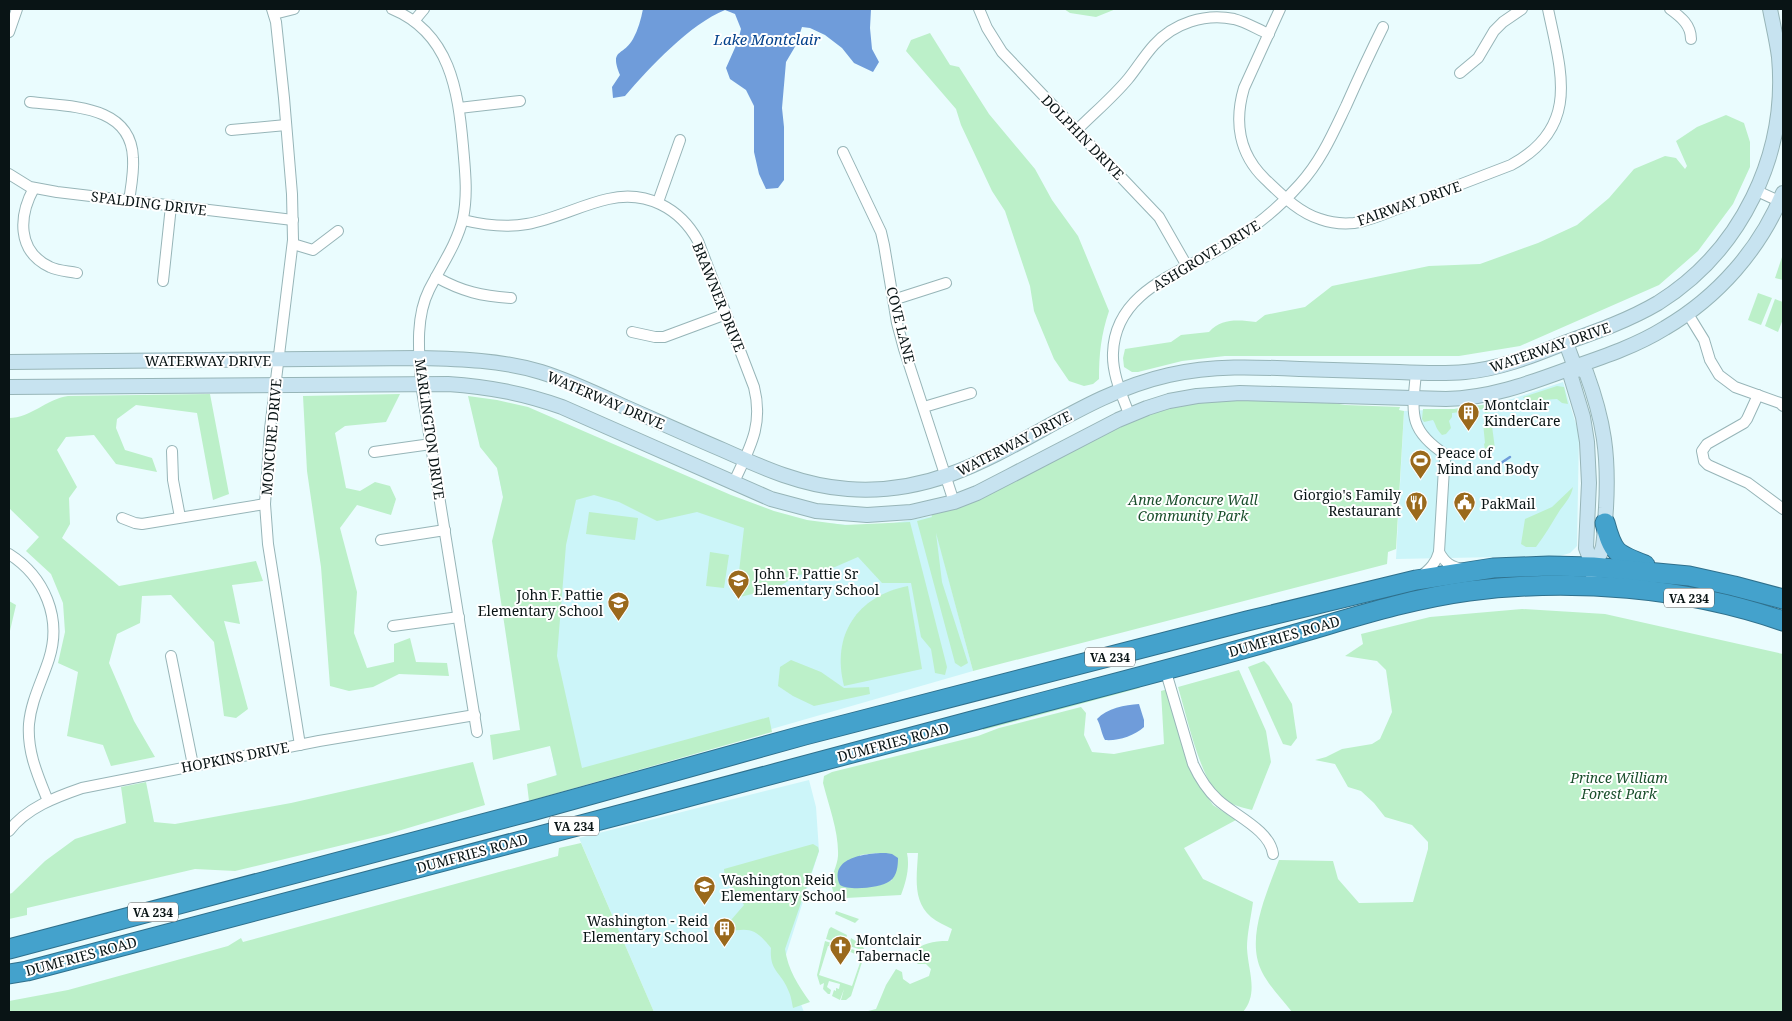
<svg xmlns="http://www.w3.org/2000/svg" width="1792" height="1021" font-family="'Noto Serif',serif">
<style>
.built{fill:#ccf5f9}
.green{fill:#bcf0c9;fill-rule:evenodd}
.water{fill:#6f9cda}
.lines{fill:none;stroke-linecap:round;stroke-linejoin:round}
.stream{stroke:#6f9cda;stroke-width:2.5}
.street-casing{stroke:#97b5b8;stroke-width:12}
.secondary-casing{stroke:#97b5b8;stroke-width:16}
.highway-casing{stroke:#2f708c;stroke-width:21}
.street{stroke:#fff;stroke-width:10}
.secondary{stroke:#c7e3f0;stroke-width:14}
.highway{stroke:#44a2cc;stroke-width:19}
.labels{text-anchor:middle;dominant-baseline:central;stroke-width:4;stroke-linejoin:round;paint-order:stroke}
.shield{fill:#fff;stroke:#535a5b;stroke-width:1}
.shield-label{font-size:12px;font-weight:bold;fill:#091415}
.street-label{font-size:14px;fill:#091415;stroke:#fff}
.poi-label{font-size:14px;fill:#091415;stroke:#fff;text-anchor:start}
.park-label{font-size:14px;font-style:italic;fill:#194e2b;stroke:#fff}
.water-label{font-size:15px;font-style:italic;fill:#04428c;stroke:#fff}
</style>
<rect width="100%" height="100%" fill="#eafcfe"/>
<g class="built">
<path d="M1563 382 1579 434 1577 546 1570 553 1560 556 1396 559 1404 411 1454 409 1489 404 1512 399Z"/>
<path d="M486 408 768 518 872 527 932 516 973 671 559 790Z"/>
<path d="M809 780 816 807 819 851 784 961 804 1012H654L579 838Z"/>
</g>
<g class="green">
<path d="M1064 9H1116L1096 17 1070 13Z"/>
<path d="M930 33 950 65 959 67 989 114 1035 169 1052 200 1078 236 1109 311C1101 335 1099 354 1099 379L1093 384 1084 386 1069 381 1054 359 1034 311 1030 286 1005 211 992 191 961 125 956 109 906 51 911 40Z"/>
<path d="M1726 115 1744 123 1750 142V167L1733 204 1698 251 1659 285 1520 346 1459 356H1225L1182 361 1138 372H1132L1124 367 1123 358 1125 349 1171 342 1181 335 1209 332C1222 318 1238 320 1256 322L1265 315 1305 307 1332 286 1429 266 1480 264 1538 243 1577 225 1609 198 1634 169 1665 156 1676 158 1685 169 1687 166 1676 141 1697 127Z"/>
<path d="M1783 254V280L1775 278Z"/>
<path d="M1758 293 1772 298 1761 325 1748 320Z"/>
<path d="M1775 299 1783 302V319L1778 332 1765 326Z"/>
<path d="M1557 386 1564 387 1568 404 1562 403 1557 399 1526 401 1523 397Z"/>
<path d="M210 394 229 494 213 500 197 413 136 405 117 419 116 428 125 450 152 458 157 472 116 464 94 435 66 437 57 450 77 487 69 498 70 524 62 538 119 586 256 561 263 581 232 585 240 624 224 621 248 709 236 718 224 716 214 642 171 595 142 596 140 623 117 634 109 663 134 721 155 757 111 766 103 745 67 736 78 672 58 663 65 632 63 603 51 574 26 551 39 537 9 508V418C31 418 46 399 68 396Z"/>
<path d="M400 394 386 422 345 426 335 433 346 488 360 491 375 482 390 486 396 499 391 515 357 505 340 528 357 592 354 633 367 668 394 662V644L410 638 416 662 447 663 449 676 399 674 373 687 349 691 330 686 321 567 307 471 303 396Z"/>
<path d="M468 396 497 400 528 407 731 495 774 511 807 520 845 525 910 522 947 667 945 675 935 673 931 649 921 637 911 583H882L858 557 835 567 799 575 776 588 736 598 744 528 697 512 657 521 619 502 594 495 576 500 566 545 557 656 582 768 769 717 772 732 529 801 527 784 557 775 550 746 493 760 490 735 520 730 492 541 503 497 497 468 480 447Z"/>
<path d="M1212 398 1316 400 1345 405 1400 407 1399 410 1404 411 1396 549 1388 552 1387 564 973 671 936 533 942 582 968 663 961 667 955 663 917 521 932 517 931 513 1144 413Z"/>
<path d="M1489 404 1490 412 1485 413 1484 409 1452 413V417L1449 421 1451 428 1446 434 1442 435C1436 429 1436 425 1433 420L1424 422 1422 419 1423 409H1454Z"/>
<path d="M1491 418 1495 449 1485 450 1484 444 1485 443 1483 423H1484V419Z"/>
<path d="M1573 487C1571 497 1566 502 1560 510 1552 523 1545 535 1536 547H1526L1521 544 1525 519 1552 507Z"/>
<path d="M589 512 638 518 635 540 586 534Z"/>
<path d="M710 552 729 555 724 588 706 586Z"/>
<path d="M908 586 922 669 844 686C831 635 857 596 908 586Z"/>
<path d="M9 601 16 605 9 635Z"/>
<path d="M1522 609 1605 614 1783 654V1012H1292C1282 999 1269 986 1262 972 1245 939 1267 892 1279 860L1333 861 1338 879 1359 903 1413 902 1428 849V842L1412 825 1385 817 1374 803 1361 791 1348 787 1335 764 1315 760 1326 757 1342 749 1372 744 1380 739 1392 712 1386 670 1377 661 1345 656 1363 644 1361 634 1430 617Z"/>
<path d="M791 660 821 672 844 688 869 687 870 694 814 706 793 696 778 686 780 667Z"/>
<path d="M1264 661 1269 666 1292 704 1297 738 1291 746 1283 744 1248 667Z"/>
<path d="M1239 670 1266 731 1271 762 1252 810C1239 807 1226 803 1217 793 1198 770 1187 717 1178 687Z"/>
<path d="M1138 685 1140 688 983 730V726Z"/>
<path d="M1168 689 1192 774 1213 805 1236 820 1184 848 1203 879 1253 902C1251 917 1247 934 1247 948 1248 971 1259 993 1243 1012H864L876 1009 886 985 896 969 902 972 903 979 910 984 929 976 931 969 926 964H918L913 960 912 954C921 943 933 941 948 941L952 929C945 925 937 922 931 917 912 901 917 875 918 853H907C910 867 906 882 901 895L846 898 834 893C827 879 837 870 838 856 839 832 829 807 823 783L824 776 832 772 978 736 999 728 1081 707 1086 713 1084 735 1092 752 1114 754 1164 744 1161 691ZM877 853 892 880 886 883 859 888 860 855Z"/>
<path d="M473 762 485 805 388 834 235 871 195 869 27 908V915L9 919V894L12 893 45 861 75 839 126 823 121 787 146 782 154 822 175 824 291 803Z"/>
<path d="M581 843 654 1012H9V1001L68 990 228 946 241 938 243 942 558 856 559 848Z"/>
<path d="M813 844 818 847 819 851 785 949C788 970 798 985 810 1002L793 1008C792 1003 791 996 789 992 782 972 769 972 771 948 757 930 750 927 728 932L725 927 744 905 725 877 724 869Z"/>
<path d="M836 911 859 919 855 923 835 914Z"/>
<path d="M831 927 847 935 844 945 826 939 829 929Z"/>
<path d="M851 938 862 945 865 951 849 946Z"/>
<path d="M825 941 844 947 843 949 828 946 819 975 852 986 862 957 848 951V948L865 953 851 996 846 1000H841L844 989 840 1000 832 996 834 990 836 991V988L839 989 840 984 829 981 827 987 831 990 830 994H828L823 989 824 983 820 985 817 975Z"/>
</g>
<g class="water">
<path d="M643 9H871L870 28 872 49 879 62 873 72 854 63 842 48 825 35 810 28 802 27 796 45 786 62 782 108 784 127V180L778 188 766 189 759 174 754 152V106L746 90 730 79 726 68 738 41 741 29 735 14 725 10C690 24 650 67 625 96L613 98 612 87 620 75C609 48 623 57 633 39 638 30 641 19 643 9Z"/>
<path d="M1139 704 1144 720V727C1134 736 1118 741 1105 740 1101 733 1101 726 1097 719 1107 708 1125 705 1139 704Z"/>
<path d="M886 853 892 854 898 858C898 866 897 876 890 881 881 888 849 891 840 885 828 857 867 853 886 853Z"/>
</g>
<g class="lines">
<path class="stream" d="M1495 467 1510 457"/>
<defs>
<g id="street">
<path d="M272 9 276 22 284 98 292 194 293 240 270 429 265 504 268 544 300 745"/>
<path d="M392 9C450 33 458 90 463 146 465 170 468 194 463 218 457 244 441 266 429 290 415 318 419 354 421 384L477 732"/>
<path d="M979 9 987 28 1002 52 1159 217 1187 266"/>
<path d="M1280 9 1244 88C1234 122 1239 154 1265 179 1282 195 1298 212 1320 219 1331 223 1343 224 1354 223 1374 220 1393 210 1412 203 1445 190 1478 178 1511 165 1581 127 1561 72 1548 9"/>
<path d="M1670 9C1681 17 1691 25 1691 39"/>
<path d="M274 14 294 9"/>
<path d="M414 21 424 9"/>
<path d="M9 32 17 9"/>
<path d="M1460 73 1478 58 1494 31 1503 22 1522 9"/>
<path d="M30 102C69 107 131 104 133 158 134 172 131 187 129 201"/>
<path d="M459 108 520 101"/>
<path d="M231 130 286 125"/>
<path d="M1077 130C1094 113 1113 97 1128 79 1137 68 1144 56 1154 45 1174 23 1205 13 1234 19 1246 22 1257 29 1269 34"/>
<path d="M843 152 881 232 884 245 897 323 904 349 954 502"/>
<path d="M9 174 30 187 57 192 293 220"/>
<path d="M34 188C19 215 16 251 50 267 58 271 68 271 77 273"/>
<path d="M1757 191 1783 203"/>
<path d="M658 202 680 140"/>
<path d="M463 220C484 225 505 228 527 224 555 219 581 205 608 199 646 190 680 208 698 241L754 387C764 426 749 449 733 484"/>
<path d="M293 244 313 250 338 231"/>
<path d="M436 277C463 292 482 296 511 298"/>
<path d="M163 281 171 206"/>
<path d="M893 300 946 283"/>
<path d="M1688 314 1704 340 1710 360 1719 375 1735 387 1780 403 1783 406"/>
<path d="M632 332 655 337H664L726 314"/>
<path d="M1416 373C1412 414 1408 430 1446 455L1444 468 1439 552C1436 563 1430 569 1421 576"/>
<path d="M1758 395 1747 419 1744 423 1707 444 1702 451 1704 461 1708 465 1748 483 1783 509"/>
<path d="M924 407 971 393"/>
<path d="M1129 414C1122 395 1112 374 1113 353 1115 289 1184 272 1228 244 1255 227 1279 208 1300 184 1321 161 1333 133 1346 106 1358 79 1370 53 1383 27"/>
<path d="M172 451 173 480 180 517"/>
<path d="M374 452 431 444"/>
<path d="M122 518 135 523 142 524 265 504"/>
<path d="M381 540 445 530"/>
<path d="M1439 552C1445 563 1451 567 1463 569"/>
<path d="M9 554C45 577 62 618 49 659 42 681 31 701 29 724 27 752 38 776 48 801"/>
<path d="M393 626 459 617"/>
<path d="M171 656 193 765"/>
<path d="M1165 669 1193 764C1199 777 1207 790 1218 800 1234 815 1270 830 1273 854"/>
<path d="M9 831C26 808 56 797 82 788L319 741 475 715"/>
</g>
<g id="secondary">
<path d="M1566 343 1575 367 1571 377 1583 417 1587 442 1589 483 1586 548 1593 567V576"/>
<path d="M9 362 419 358C461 359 501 360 541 372 570 381 597 394 625 407 657 421 690 436 723 450 763 468 803 486 848 489 976 499 1053 401 1169 375 1213 365 1256 367 1300 369 1333 370 1366 371 1399 372 1421 373 1443 374 1465 372 1501 369 1534 355 1567 342 1598 331 1629 320 1658 303 1741 251 1788 155 1779 57 1777 41 1773 25 1770 9"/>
<path d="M1575 367 1586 372C1604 421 1609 455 1606 508 1605 520 1605 534 1603 546 1602 553 1596 560 1593 567"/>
<path d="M9 387 448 384C489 387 523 393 562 407L771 499 816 511 867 515 911 512 954 502 977 493 1010 476 1118 420 1147 408 1169 401 1197 396 1240 393 1446 399C1491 398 1530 383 1571 368 1603 357 1636 346 1665 328 1718 297 1760 249 1783 193"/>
</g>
<g id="highway">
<path d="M1605 523C1613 553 1616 554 1645 565"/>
<path d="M9 949 535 810 805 735 1247 621 1416 580 1493 568 1549 566 1593 567 1689 576 1734 586 1783 599"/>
<path d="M9 974 27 971C344 887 660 805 976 720 1076 693 1176 668 1275 640 1340 622 1402 600 1469 591 1573 578 1684 587 1783 621"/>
</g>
</defs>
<use href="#street" class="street-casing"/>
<use href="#secondary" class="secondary-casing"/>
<use href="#highway" class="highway-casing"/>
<use href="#street" class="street"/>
<use href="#secondary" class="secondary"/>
<use href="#highway" class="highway"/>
</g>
<defs>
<symbol id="building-pin" viewBox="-11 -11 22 30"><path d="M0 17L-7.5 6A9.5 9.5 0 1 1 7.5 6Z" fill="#9a691c" stroke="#fff"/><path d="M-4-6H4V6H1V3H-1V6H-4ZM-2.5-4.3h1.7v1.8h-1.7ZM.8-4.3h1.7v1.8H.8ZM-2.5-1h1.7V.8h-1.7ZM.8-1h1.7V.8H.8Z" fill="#fff"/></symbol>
<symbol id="stadium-pin" viewBox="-11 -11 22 30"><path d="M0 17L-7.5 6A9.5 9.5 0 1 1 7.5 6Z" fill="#9a691c" stroke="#fff"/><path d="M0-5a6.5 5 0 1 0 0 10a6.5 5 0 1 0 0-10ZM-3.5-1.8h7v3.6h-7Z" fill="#fff"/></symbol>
<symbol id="restaurant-pin" viewBox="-11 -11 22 30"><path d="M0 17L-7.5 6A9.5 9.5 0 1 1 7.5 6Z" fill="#9a691c" stroke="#fff"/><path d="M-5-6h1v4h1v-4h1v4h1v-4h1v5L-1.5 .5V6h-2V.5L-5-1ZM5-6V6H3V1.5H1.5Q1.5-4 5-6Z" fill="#fff"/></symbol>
<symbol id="civic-pin" viewBox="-11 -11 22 30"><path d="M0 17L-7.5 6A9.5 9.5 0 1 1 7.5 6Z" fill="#9a691c" stroke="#fff"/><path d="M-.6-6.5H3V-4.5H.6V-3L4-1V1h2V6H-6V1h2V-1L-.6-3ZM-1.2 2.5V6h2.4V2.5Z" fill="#fff"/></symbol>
<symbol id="school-pin" viewBox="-11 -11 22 30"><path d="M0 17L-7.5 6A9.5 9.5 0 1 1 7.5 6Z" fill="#9a691c" stroke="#fff"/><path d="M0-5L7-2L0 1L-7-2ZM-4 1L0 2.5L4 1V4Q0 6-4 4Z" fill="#fff"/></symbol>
<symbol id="church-pin" viewBox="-11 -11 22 30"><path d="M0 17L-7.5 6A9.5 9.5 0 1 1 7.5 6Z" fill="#9a691c" stroke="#fff"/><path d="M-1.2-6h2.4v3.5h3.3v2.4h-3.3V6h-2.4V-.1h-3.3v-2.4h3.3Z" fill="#fff"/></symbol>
</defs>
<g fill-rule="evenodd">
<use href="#building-pin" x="1456" y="400" width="25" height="34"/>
<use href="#stadium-pin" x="1408" y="448" width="25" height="34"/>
<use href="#restaurant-pin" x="1404" y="490" width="25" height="34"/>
<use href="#civic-pin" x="1452" y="490" width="25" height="34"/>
<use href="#school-pin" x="726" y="568" width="25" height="34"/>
<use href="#school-pin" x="606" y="590" width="25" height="34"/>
<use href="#school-pin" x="692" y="874" width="25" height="34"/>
<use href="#building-pin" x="712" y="916" width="25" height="34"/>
<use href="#church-pin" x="828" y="934" width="25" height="34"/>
</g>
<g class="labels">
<g class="shield">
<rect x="1664" y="588.5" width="50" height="19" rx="4"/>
<rect x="1085" y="647.5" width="50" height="19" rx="4"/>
<rect x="549" y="816.5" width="50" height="19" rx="4"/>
<rect x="128" y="902.5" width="50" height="19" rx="4"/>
</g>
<g class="shield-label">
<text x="1689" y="598">VA 234</text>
<text x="1110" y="657">VA 234</text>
<text x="574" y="826">VA 234</text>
<text x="153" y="912">VA 234</text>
</g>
<g class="street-label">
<text transform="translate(1083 137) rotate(46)">DOLPHIN DRIVE</text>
<text transform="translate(149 203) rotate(7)">SPALDING DRIVE</text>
<text transform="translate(1409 203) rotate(-19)">FAIRWAY DRIVE</text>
<text transform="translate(1206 255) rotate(-31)">ASHGROVE DRIVE</text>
<text transform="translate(719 297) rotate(68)">BRAWNER DRIVE</text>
<text transform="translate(901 325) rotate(76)">COVE LANE</text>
<text transform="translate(1550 347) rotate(-19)">WATERWAY DRIVE</text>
<text x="208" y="360">WATERWAY DRIVE</text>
<text transform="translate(606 400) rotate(23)">WATERWAY DRIVE</text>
<text transform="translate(430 429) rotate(82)">MARLINGTON DRIVE</text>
<text transform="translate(271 437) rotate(-85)">MONCURE DRIVE</text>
<text transform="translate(1014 443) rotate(-27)">WATERWAY DRIVE</text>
<text transform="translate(1284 636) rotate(-16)">DUMFRIES ROAD</text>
<text transform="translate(893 742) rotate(-15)">DUMFRIES ROAD</text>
<text transform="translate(235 757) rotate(-11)">HOPKINS DRIVE</text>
<text transform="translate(472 853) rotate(-15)">DUMFRIES ROAD</text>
<text transform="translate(81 956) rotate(-15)">DUMFRIES ROAD</text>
</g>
<g class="poi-label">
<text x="1484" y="404">Montclair<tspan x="1484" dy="16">KinderCare</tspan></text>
<text x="1437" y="452">Peace of<tspan x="1437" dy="16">Mind and Body</tspan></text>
<text x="1401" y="494" text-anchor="end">Giorgio's Family<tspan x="1401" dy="16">Restaurant</tspan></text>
<text x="1481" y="503">PakMail</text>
<text x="754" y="573">John F. Pattie Sr<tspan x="754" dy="16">Elementary School</tspan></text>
<text x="603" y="594" text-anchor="end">John F. Pattie<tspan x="603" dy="16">Elementary School</tspan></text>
<text x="721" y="879">Washington Reid<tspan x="721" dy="16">Elementary School</tspan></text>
<text x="708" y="920" text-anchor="end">Washington - Reid<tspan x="708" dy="16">Elementary School</tspan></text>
<text x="856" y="939">Montclair<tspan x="856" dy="16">Tabernacle</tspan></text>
</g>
<g class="park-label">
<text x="1193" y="499">Anne Moncure Wall<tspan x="1193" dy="16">Community Park</tspan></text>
<text x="1619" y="777">Prince William<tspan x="1619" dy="16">Forest Park</tspan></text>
</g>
<g class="water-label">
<text x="767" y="39">Lake Montclair</text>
</g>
</g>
<rect width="1792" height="1021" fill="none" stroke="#091415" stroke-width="20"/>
</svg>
